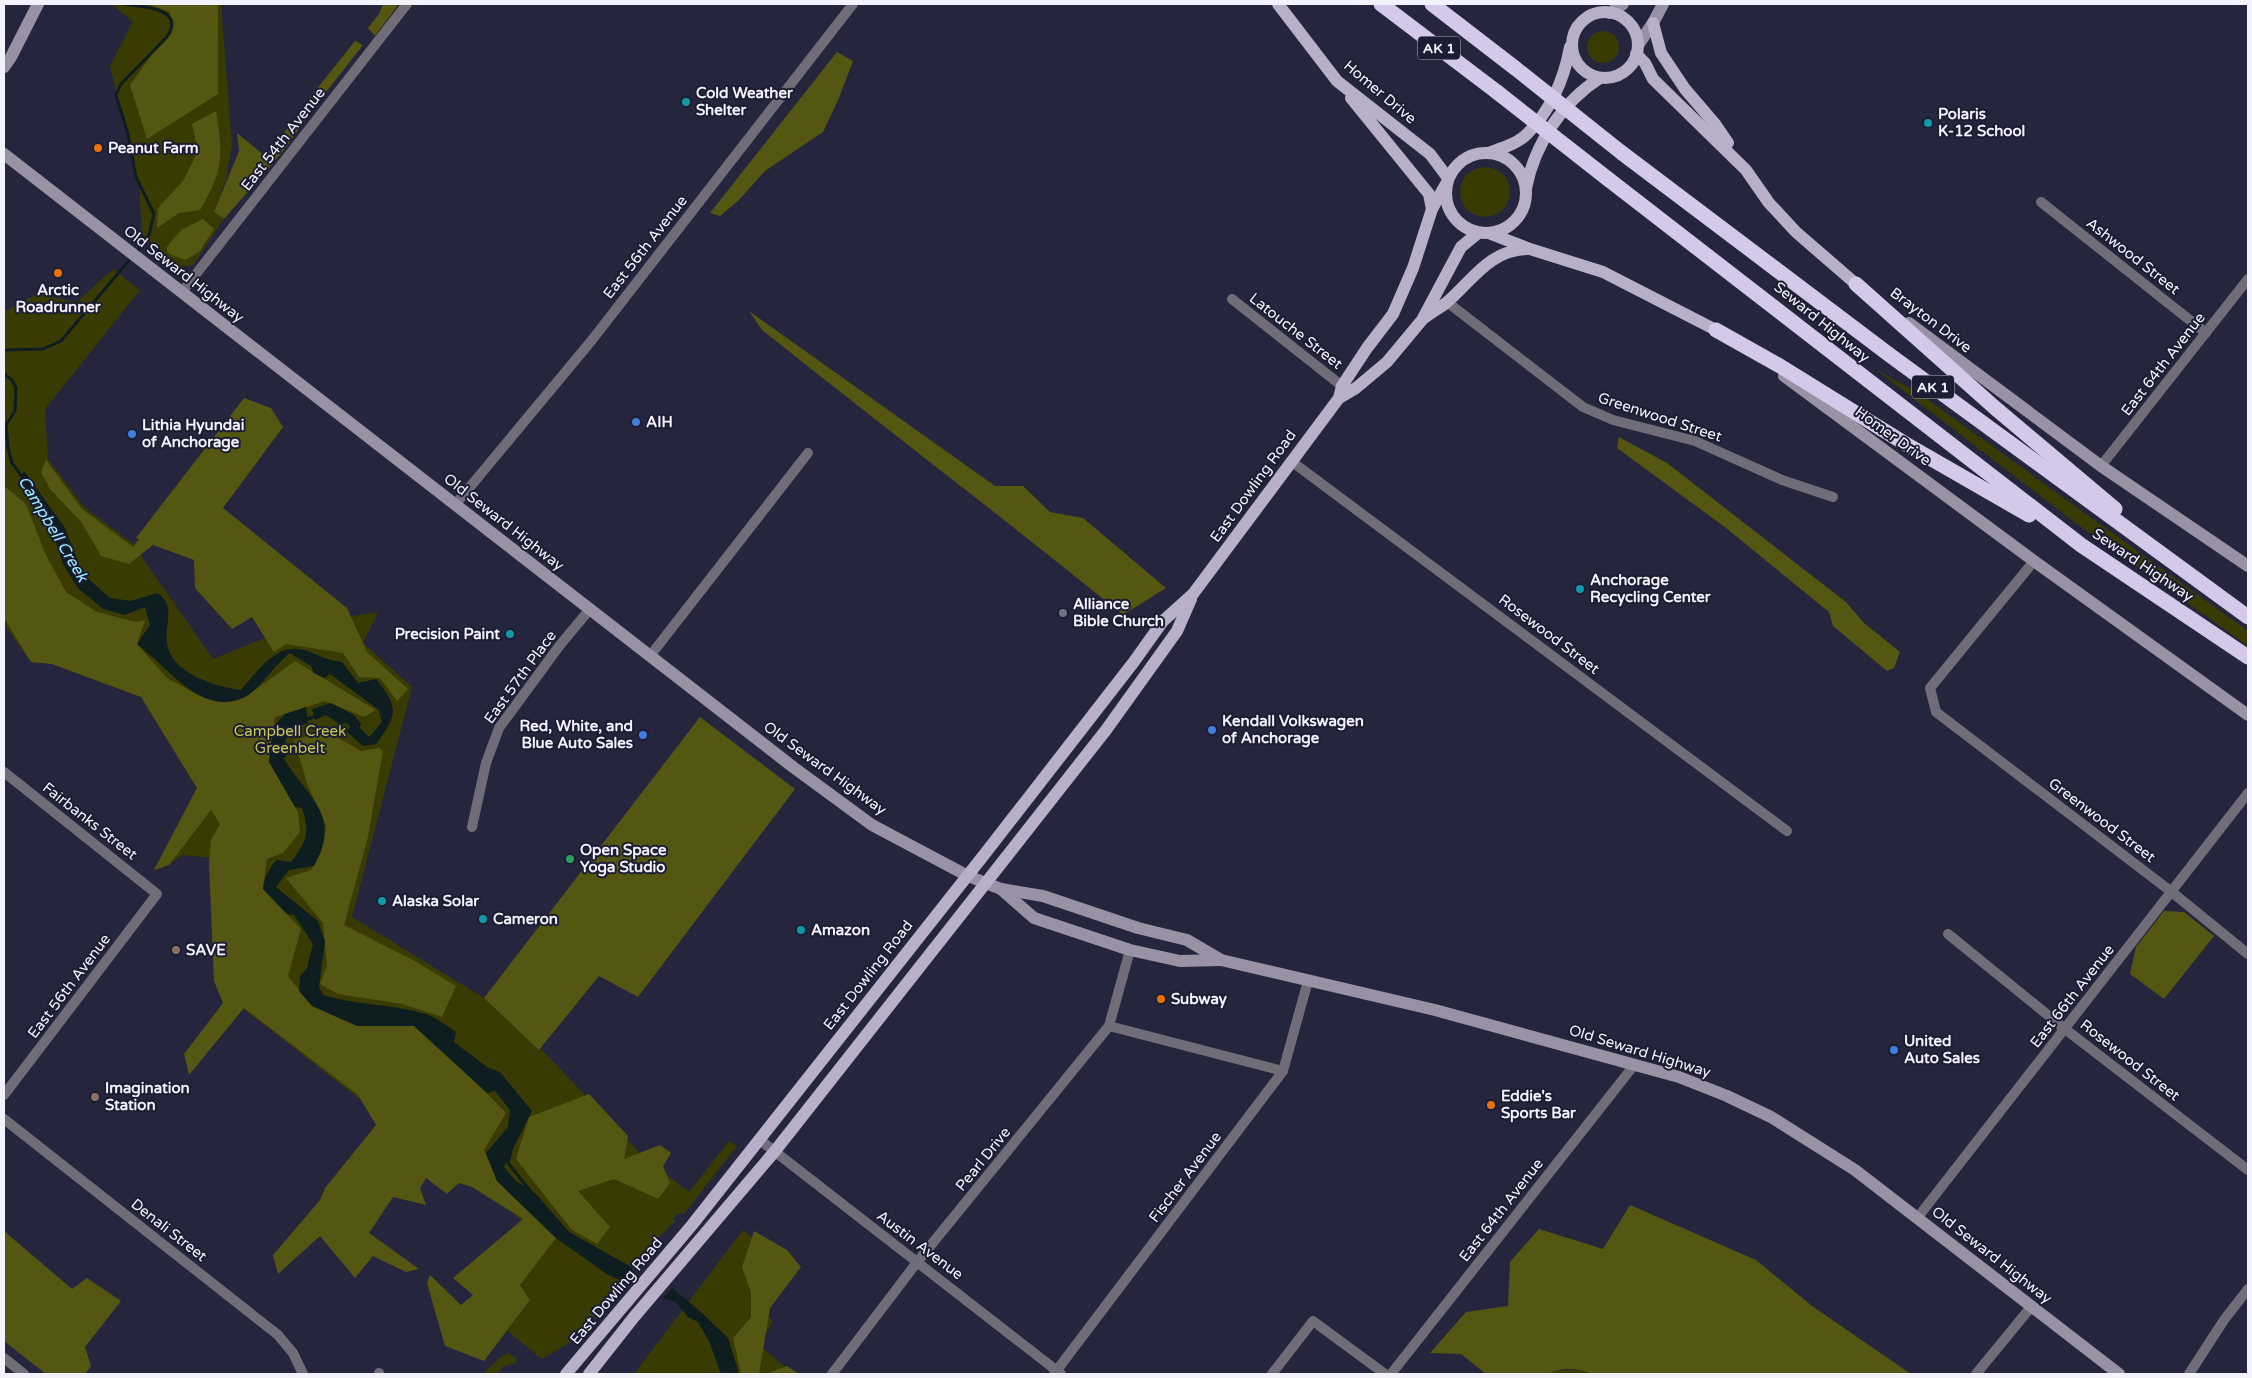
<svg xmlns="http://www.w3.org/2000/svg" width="2252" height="1378" font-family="'Varela Round',sans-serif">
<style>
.green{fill:#3a3b02}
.forest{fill:#545611}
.water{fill:#0d1d20}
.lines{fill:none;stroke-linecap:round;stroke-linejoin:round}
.stream{stroke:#0d1d20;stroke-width:3}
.street{stroke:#706c78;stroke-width:10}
.secondary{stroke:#9992a5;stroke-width:12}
.primary{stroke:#b8afc8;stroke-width:12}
.highway{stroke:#d4c9e8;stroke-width:15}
.highway-bridge{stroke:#d4c9e8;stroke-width:15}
.culture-dot{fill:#0f9aa8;stroke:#1c1c33;stroke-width:2}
.food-dot{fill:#e8710a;stroke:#1c1c33;stroke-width:2}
.shop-dot{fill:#3f7fe0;stroke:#1c1c33;stroke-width:2}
.worship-dot{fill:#6b7280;stroke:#1c1c33;stroke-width:2}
.leisure-dot{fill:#2e9e5b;stroke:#1c1c33;stroke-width:2}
.education-dot{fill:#8d6e63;stroke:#1c1c33;stroke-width:2}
.labels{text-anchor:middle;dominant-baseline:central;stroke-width:4;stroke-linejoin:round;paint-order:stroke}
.shield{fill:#1c1c33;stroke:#b2b2c0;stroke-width:1}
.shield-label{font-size:14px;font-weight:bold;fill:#f2f3fd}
.street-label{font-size:15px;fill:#f2f3fd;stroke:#1c1c33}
.poi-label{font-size:15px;font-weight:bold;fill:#f2f3fd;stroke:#1c1c33;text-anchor:start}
.park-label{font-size:15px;fill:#c5c954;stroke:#1c1c33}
.water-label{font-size:16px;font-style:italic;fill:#9beefe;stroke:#1c1c33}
</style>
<rect width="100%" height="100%" fill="#25263d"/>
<g class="green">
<path d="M112 4H221L232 145 226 179 214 212 224 219 193 265 180 267 142 234 139 185 110 66 133 22Z"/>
<circle cx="1603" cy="47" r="16"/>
<circle cx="1485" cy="192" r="25"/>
<path d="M113 269 140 290 45 409 48 459 84 507 132 543 213 659 297 625 378 612 363 643 412 687 352 917 484 998 542 1050 642 1155 689 1192 729 1141 737 1146 684 1214 678 1213 673 1219 675 1221 656 1240 574 1340 542 1359 507 1331 530 1300 520 1285 532 1235 508 1205 388 1121 223 993 215 858 182 855 169 865 154 870 197 788 141 697 52 664 31 662 4 624V312L37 294 77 302Z"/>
<path d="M1875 369 1920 394 2248 631V646L2073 521Z"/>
<path d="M743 1230 793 1272 763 1309 773 1322 758 1344 793 1374H634Z"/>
<path d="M508 1353 516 1358V1363L504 1366 499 1372 485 1374V1371L501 1357Z"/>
<path d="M1583 1369 1591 1374H1549L1553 1371Z"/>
</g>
<g class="forest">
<path d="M147 4H218V94L147 139 130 85 161 42 172 33 170 12Z"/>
<path d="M383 4H399L375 36 368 28 379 14Z"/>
<path d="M355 41 363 45 316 105 308 100Z"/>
<path d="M837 52 853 61 839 98 823 132 765 171 739 200 720 216 710 213Z"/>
<path d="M216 111C223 156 224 170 200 210L179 213 157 228 158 208 183 181 198 151 192 124Z"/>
<path d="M300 113 306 118 285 149 224 219 214 212 239 151 237 133 265 156Z"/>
<path d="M203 219 214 229 199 252 185 260 169 254 166 248 181 230Z"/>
<path d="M749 311 995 486H1023L1050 512 1083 518 1166 588 1123 615C1004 518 882 426 762 330Z"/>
<path d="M244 398 271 408 283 427 223 508 347 608 367 652 408 689 397 701 380 678 359 677 343 653 286 644 274 652 252 617 232 629 195 588 194 560 153 545 129 564 101 556 82 523 50 489 41 472 46 460 82 509 133 547 139 539 136 538Z"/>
<path d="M1619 437 1667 463 1846 602 1864 623 1900 652 1894 668 1887 671 1833 626 1829 612 1726 528 1617 448Z"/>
<path d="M4 486 26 504 45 553 66 592 97 612 136 622 145 620 137 644 167 678 202 697 244 698 295 661 376 710 364 717 325 701 275 717 269 762 298 812 300 832 283 853 267 859 263 889 301 929 288 976 312 1006 398 1026H414L469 1075 506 1113 484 1150 497 1181 556 1238 520 1285 530 1300 484 1361 445 1346 427 1283 430 1275 461 1305 473 1295 453 1278 523 1219 472 1187 459 1183 447 1194 426 1178 420 1188 426 1205 393 1197 369 1233 419 1269 406 1272 373 1256 355 1278 320 1236 278 1274 273 1255 320 1200 325 1188 376 1125 358 1095 244 1008 189 1075 184 1054 223 1003 214 981 209 864 211 840 220 824 211 810 169 865 154 870 197 788 141 697 52 664 31 662 4 618Z"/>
<path d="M700 717 795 789 638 997 599 976 539 1050 484 998Z"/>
<path d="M327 731 361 751 379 748 383 751 368 837 344 925 415 961 456 986 442 1017 402 1004 338 994 320 984 327 966 323 923 286 878 311 870 321 852 326 826 308 786 294 740Z"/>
<path d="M2164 911 2184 912 2214 936 2164 999 2130 974 2136 947Z"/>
<path d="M589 1094 628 1136 624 1159 660 1145 671 1153 663 1166 670 1183 658 1199 614 1179 578 1191 610 1227 597 1244 572 1230 516 1159 529 1117Z"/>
<path d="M1630 1205 1756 1260 1812 1306 1911 1374H1591C1581 1368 1559 1367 1549 1374H1486L1461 1354 1430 1353 1466 1312 1508 1306 1510 1262 1539 1229 1603 1249Z"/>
<path d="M4 1231 72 1289 87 1278 121 1301 85 1347 91 1366 85 1374H46L4 1341Z"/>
<path d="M754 1231 787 1250 801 1267 770 1308 759 1374H741L733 1338 751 1317V1293L742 1267Z"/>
<path d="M787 1366 799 1374H765Z"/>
</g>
<g class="water">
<path d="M24 471 65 528 83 574 110 598 131 601 157 593C177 604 164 625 167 643 170 673 216 687 241 690 257 672 276 642 304 650 318 654 327 661 342 662L358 683 376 679C399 707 398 715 376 744L363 746 346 731 350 727 346 723 341 725 326 715 315 720 312 709 331 703 354 715 361 724 360 728 369 737 382 722 379 710 330 674 324 678 314 673 311 666 290 653C274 665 259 691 243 698 209 713 180 683 157 661 151 655 143 650 137 644L150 625 145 607 125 615 103 609 78 588 63 564 54 536 22 486 18 483Z"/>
<path d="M306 707 308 723C293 728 280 736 287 754L284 759C309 799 342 815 314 866L289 870 276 887 318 921 325 941 319 987 323 995C355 1005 390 1004 422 1013 435 1016 445 1025 456 1032L454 1042 487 1067 500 1072 532 1111 504 1167 516 1181 536 1194 569 1232 633 1268 622 1281 608 1275 556 1238 497 1181 486 1153 508 1127 510 1110 495 1091 487 1093 414 1026H357L312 1006 299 991 300 976 307 968 313 944 294 915 287 914 263 889C265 876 268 869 277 860L291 862C307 841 310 833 302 808L295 807 269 762 273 727 285 714Z"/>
<path d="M672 1288 701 1312 728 1338 738 1370V1374H721L709 1341 698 1322 688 1317 676 1302 663 1298Z"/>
</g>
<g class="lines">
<g class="stream">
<path d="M123 4C139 6 189 8 166 38L121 84 116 95 128 134 136 177 154 214 149 235 137 252"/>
<path d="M4 350 43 349 61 341 131 258"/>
<path d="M4 374 12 380 16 388 15 411 6 425 8 448 12 463 24 479"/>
<path d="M305 720 318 715"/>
<path d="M511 1151 508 1163 532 1193"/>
<path d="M625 1273 642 1280"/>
</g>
<g class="street">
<path d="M2041 202 2206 333"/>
<path d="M182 292 407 4"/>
<path d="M1232 299 1342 386"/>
<path d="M1447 302 1583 407 1613 420 1695 441 1782 480 1833 497"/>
<path d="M1291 461 1787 831"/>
<path d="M2101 466 2248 279"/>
<path d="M455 505 592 340 853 4"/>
<path d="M2034 561 1930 688 1936 712 2173 893 2248 954"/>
<path d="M650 656 808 453"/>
<path d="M4 772 157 894 4 1095"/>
<path d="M472 827 486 763 499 728 560 645 590 609"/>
<path d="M1948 934 2065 1029 2248 1170"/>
<path d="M1109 1026 1283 1071"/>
<path d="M4 1119 278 1335 293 1353 303 1374"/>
<path d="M760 1140 1061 1374"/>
<path d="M1918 1217 2248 793"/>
<path d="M4 1358 24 1374"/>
<path d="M379 1373V1374"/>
<path d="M832 1374 918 1261 1109 1026 1130 950"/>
<path d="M1054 1374 1283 1071 1308 981"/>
<path d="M1272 1374 1313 1321 1385 1374"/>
<path d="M1391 1374 1635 1064"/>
<path d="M1976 1374 2031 1307"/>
<path d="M2189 1374 2224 1320 2248 1289"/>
</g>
<g class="secondary">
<path d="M1610 13 1623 4"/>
<path d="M1638 45 1653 23 1663 4"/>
<path d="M4 67 11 57 38 4"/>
<path d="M4 154 793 767 872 825 968 876 1001 889 1043 896 1138 928 1187 940 1221 960 1435 1010 1679 1077 1727 1096 1771 1117 1855 1170 2119 1374"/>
<path d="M1909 323 2101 466 2248 566"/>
<path d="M1784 376 2034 561 2248 715"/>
<path d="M1001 889 1034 918 1130 950 1180 961 1221 960"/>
</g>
<g class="primary">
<path d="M1278 4 1337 81 1430 154 1448 178"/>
<circle cx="1605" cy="45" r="33"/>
<path d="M1653 23 1661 53 1685 89 1715 124 1728 143"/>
<path d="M1636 54 1645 63 1653 79 1746 170 1769 203 1796 232 1856 284"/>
<path d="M1351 98 1429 194 1432 209"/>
<circle cx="1486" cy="193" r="40"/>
<path d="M1488 153C1502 148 1517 144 1527 134 1550 111 1564 79 1570 47"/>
<path d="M1526 188C1535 144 1562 102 1600 78"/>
<path d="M1491 234 1530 249 1603 272 1716 330"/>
<path d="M1424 318C1431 313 1439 308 1446 303 1472 281 1489 250 1527 249"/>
<path d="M1339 398 1356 388 1387 362 1422 320 1461 247 1478 233"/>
<path d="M566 1374 692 1225 987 851 1133 663 1163 621 1193 594 1339 398 1342 386 1367 348 1393 314 1413 268 1432 209 1446 184"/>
<path d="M589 1374 634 1317 775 1151 1106 730 1177 631 1191 599"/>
</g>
<g class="highway">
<path d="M1381 4 1497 92"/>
<path d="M1432 4 1515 68"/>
<path d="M1622 153 1891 356 2248 617"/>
<path d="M1608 179 2081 545 2248 657"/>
<path d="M1856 284 1994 407 2115 509"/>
<path d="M1716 330 1780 366 1909 446 2029 515"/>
</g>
<g class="highway-bridge">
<path d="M1515 68 1622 153"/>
<path d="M1497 92 1608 179"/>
</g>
</g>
<g class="culture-dot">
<circle cx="686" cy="102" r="5"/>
<circle cx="1928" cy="123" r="5"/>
<circle cx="1580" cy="589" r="5"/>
<circle cx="510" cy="634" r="5"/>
<circle cx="382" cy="901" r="5"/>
<circle cx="483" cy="919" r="5"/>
<circle cx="801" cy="930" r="5"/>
</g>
<g class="food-dot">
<circle cx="98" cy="148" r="5"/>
<circle cx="58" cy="273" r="5"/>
<circle cx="1161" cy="999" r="5"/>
<circle cx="1491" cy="1105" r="5"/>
</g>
<g class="shop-dot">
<circle cx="636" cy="422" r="5"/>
<circle cx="132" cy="434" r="5"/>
<circle cx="1212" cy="730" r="5"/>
<circle cx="643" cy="735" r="5"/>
<circle cx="1894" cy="1050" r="5"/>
</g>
<circle class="worship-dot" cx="1063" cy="613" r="5"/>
<circle class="leisure-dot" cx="570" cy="859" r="5"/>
<g class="education-dot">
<circle cx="176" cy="950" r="5"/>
<circle cx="95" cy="1097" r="5"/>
</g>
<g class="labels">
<g class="shield">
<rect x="1418" y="36.5" width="42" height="23" rx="4"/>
<rect x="1912" y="375.5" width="42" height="23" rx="4"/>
</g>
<g class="shield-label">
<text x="1439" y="48">AK 1</text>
<text x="1933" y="387">AK 1</text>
</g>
<g class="street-label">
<text transform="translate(1380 92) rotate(40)">Homer Drive</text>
<text transform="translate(283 139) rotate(-52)">East 54th Avenue</text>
<text transform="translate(645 247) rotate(-52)">East 56th Avenue</text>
<text transform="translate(2133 256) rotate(38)">Ashwood Street</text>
<text transform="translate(184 274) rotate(38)">Old Seward Highway</text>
<text transform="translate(1931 320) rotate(37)">Brayton Drive</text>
<text transform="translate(1822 322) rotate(39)">Seward Highway</text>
<text transform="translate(1296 331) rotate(38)">Latouche Street</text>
<text transform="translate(2163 364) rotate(-52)">East 64th Avenue</text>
<text transform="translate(1660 417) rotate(18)">Greenwood Street</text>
<text transform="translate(1893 436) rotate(36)">Homer Drive</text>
<text transform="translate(1253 486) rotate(-54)">East Dowling Road</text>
<text transform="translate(504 522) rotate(38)">Old Seward Highway</text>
<text transform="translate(2143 565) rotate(34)">Seward Highway</text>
<text transform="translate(1549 634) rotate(37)">Rosewood Street</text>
<text transform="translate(520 677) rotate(-54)">East 57th Place</text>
<text transform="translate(825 768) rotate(36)">Old Seward Highway</text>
<text transform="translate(2102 820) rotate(37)">Greenwood Street</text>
<text transform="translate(90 821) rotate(38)">Fairbanks Street</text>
<text transform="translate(868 975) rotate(-52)">East Dowling Road</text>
<text transform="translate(69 986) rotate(-53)">East 56th Avenue</text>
<text transform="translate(2072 996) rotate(-52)">East 66th Avenue</text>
<text transform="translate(1640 1051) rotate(17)">Old Seward Highway</text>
<text transform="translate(2130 1060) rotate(38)">Rosewood Street</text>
<text transform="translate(983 1159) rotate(-51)">Pearl Drive</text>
<text transform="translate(1185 1177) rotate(-53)">Fischer Avenue</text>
<text transform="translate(1501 1210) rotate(-52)">East 64th Avenue</text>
<text transform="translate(169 1230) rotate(38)">Denali Street</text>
<text transform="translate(920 1245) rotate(37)">Austin Avenue</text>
<text transform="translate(1992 1255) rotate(38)">Old Seward Highway</text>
<text transform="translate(616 1291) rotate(-50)">East Dowling Road</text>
</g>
<g class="poi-label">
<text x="696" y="93">Cold Weather<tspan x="696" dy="17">Shelter</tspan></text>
<text x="1938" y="114">Polaris<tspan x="1938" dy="17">K-12 School</tspan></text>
<text x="108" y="148">Peanut Farm</text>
<text x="58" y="290" text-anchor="middle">Arctic<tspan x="58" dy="17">Roadrunner</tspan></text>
<text x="646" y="422">AIH</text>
<text x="142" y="425">Lithia Hyundai<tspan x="142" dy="17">of Anchorage</tspan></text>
<text x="1590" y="580">Anchorage<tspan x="1590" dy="17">Recycling Center</tspan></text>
<text x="1073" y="604">Alliance<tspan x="1073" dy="17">Bible Church</tspan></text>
<text x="500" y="634" text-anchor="end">Precision Paint</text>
<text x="1222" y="721">Kendall Volkswagen<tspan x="1222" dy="17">of Anchorage</tspan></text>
<text x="633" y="726" text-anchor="end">Red, White, and<tspan x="633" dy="17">Blue Auto Sales</tspan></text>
<text x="580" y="850">Open Space<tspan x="580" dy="17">Yoga Studio</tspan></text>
<text x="392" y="901">Alaska Solar</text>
<text x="493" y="919">Cameron</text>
<text x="811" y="930">Amazon</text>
<text x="186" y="950">SAVE</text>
<text x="1171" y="999">Subway</text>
<text x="1904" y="1041">United<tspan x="1904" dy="17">Auto Sales</tspan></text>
<text x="105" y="1088">Imagination<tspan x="105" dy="17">Station</tspan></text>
<text x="1501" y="1096">Eddie's<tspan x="1501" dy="17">Sports Bar</tspan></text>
</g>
<g class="park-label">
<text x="290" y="731">Campbell Creek<tspan x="290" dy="17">Greenbelt</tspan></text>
</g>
<g class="water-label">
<text transform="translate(53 529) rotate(59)">Campbell Creek</text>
</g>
</g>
<rect width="2252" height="1378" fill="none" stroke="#f2f3fd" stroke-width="10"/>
</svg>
